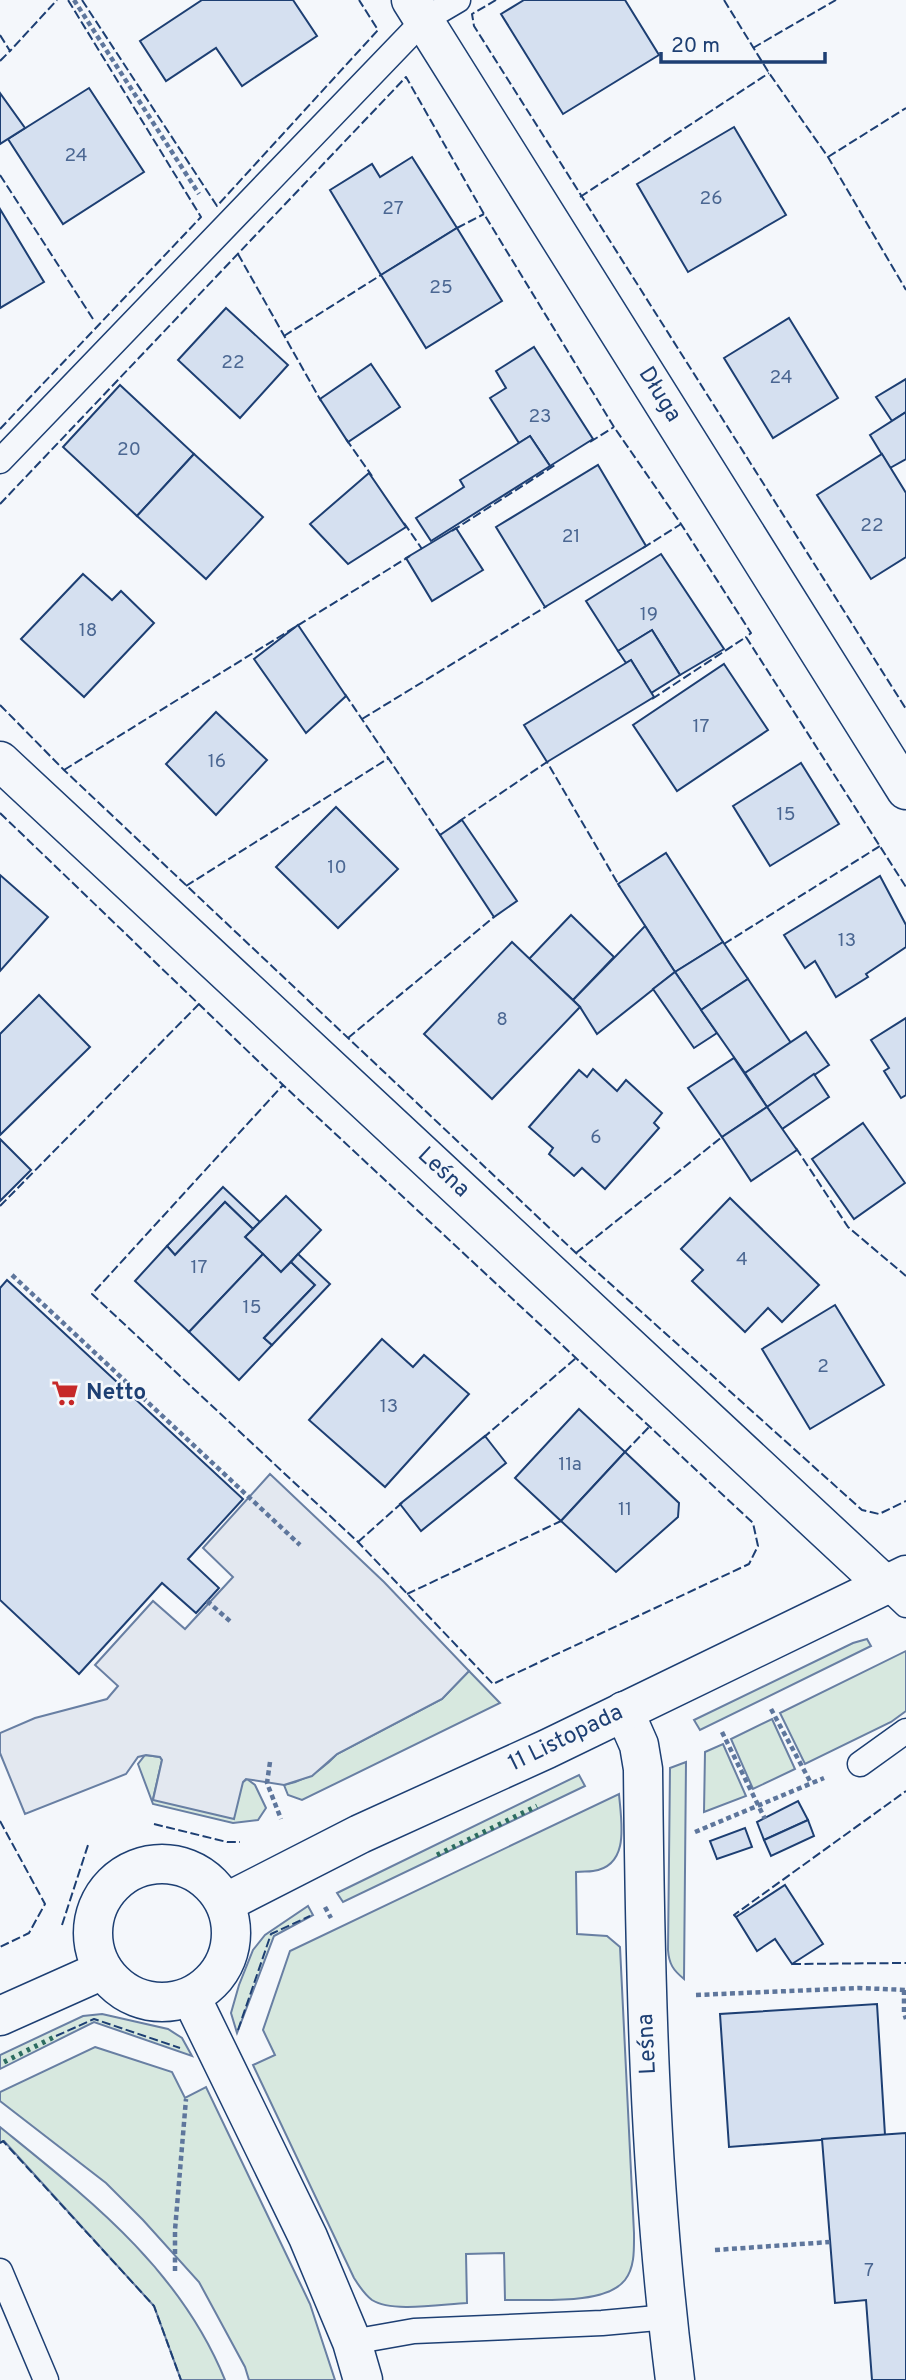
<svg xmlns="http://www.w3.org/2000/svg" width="906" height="2380" font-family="Overpass,sans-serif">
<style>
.green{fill:#d7e8df;stroke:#687fa3;stroke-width:2}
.parking{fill:#e3e8f0;stroke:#687fa3;stroke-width:2}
.building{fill:#d5e0f0;stroke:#1d3f73;stroke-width:2}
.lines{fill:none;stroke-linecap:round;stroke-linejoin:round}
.service-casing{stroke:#1d3f73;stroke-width:27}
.minor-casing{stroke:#1d3f73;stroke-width:41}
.tertiary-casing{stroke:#1d3f73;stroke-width:41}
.path{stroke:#5e769c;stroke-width:4.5;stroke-dasharray:5 3.5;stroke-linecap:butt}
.service{stroke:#f4f7fb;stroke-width:24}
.minor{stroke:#f4f7fb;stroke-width:38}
.tertiary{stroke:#f4f7fb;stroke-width:38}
.hedge{stroke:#2c6c60;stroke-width:5;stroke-dasharray:3.5 5;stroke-linecap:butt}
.fence{stroke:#1d3f73;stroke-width:2;stroke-dasharray:9 3.5;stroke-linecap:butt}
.labels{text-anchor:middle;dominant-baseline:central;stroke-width:5;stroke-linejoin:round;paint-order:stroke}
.number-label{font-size:19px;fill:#4b6792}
.street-label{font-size:23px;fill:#1d3f73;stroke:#f4f7fb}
.poi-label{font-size:23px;font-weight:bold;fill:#1d3f73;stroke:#f4f7fb;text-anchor:start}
</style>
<rect width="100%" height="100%" fill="#f4f7fb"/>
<g class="green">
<path d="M867 1639 871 1646 700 1730 694 1720 853 1643Z"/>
<path d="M906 1651V1711L891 1722 805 1764 780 1713Z"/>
<path d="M469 1671 500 1703 302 1800 288 1795 284 1785C304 1781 323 1769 337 1754L442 1699Z"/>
<path d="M772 1719 795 1769 753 1789 731 1739Z"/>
<path d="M723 1744 746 1796 704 1812 705 1752Z"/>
<path d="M145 1755 160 1757 162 1760 153 1799 243 1782 247 1779 255 1785 266 1808 258 1820 233 1823 153 1804 138 1764Z"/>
<path d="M686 1762 684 1979C673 1970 669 1964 668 1950L670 1768Z"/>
<path d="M579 1775 585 1786 343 1902 337 1893Z"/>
<path d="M619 1794C621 1820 631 1866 593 1871 588 1872 582 1871 576 1872L577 1934 607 1936 620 1947 634 2233C634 2249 635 2267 625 2280 605 2306 536 2299 505 2300L504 2253 466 2254 467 2303C443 2304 392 2313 372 2300 364 2294 359 2286 354 2278L253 2065 275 2055 263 2030 290 1951Z"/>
<path d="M308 1906 313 1915 274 1936 237 2033 231 2013 239 1985 253 1950 265 1935Z"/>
<path d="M102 2014 168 2029 182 2038 192 2056 94 2022 0 2069V2055L83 2016Z"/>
<path d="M95 2047 172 2072 185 2098 206 2087 310 2304 335 2380H249L245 2367 199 2282 143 2220 106 2183 0 2101V2092Z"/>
<path d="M0 2127C90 2200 180 2269 225 2380H181L154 2306 4 2141 0 2143Z"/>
</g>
<path class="parking" d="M270 1474 384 1582 469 1671 442 1699 337 1754 312 1776 284 1785 246 1779 243 1782 234 1819 153 1800 162 1760 160 1757 146 1755 138 1757 126 1774 25 1814 0 1753V1733L35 1718 107 1699 118 1686 95 1665 153 1601 185 1629 233 1577 203 1548Z"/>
<g class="building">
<path d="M202 0H293L317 36 242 86 216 48 166 81 140 41Z"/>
<path d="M524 0H625L659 55 563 114 501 14Z"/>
<path d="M89 88 144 172 63 224 8 139Z"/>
<path d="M0 93 25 128 0 144Z"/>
<path d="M734 127 786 215 688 272 637 184Z"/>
<path d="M412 157 457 228 381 275 330 190 372 164 380 177Z"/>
<path d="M0 209 44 282 0 308Z"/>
<path d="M457 228 502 301 426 348 381 275Z"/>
<path d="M226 308 288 365 240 418 178 360Z"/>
<path d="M789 318 838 398 773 438 724 358Z"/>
<path d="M534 347 593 439 550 466 530 436 519 443 490 398 506 388 496 371Z"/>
<path d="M371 364 400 407 348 442 320 399Z"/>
<path d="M906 379V412L892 421 876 397Z"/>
<path d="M120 385 194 454 137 516 63 447Z"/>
<path d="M906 412V459L890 468 870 435Z"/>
<path d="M530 436 550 466 431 541 416 518 464 487 460 480Z"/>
<path d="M194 454 263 517 206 579 137 516Z"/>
<path d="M882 454 906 493V557L871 579 817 495Z"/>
<path d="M598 465 646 546 545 607 496 527Z"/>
<path d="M369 473 406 527 348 564 310 524Z"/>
<path d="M456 528 483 570 432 601 406 558Z"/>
<path d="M661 554 724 649 680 675 652 630 618 651 586 601Z"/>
<path d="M83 574 112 600 121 591 154 623 84 697 21 639Z"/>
<path d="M298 625 346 696 306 733 254 659Z"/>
<path d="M652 630 680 675 651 693 631 660 626 663 618 651Z"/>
<path d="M631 660 654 697 547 762 524 725Z"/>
<path d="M724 664 768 730 677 791 633 725Z"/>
<path d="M216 712 267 760 216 815 166 764Z"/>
<path d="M801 763 839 824 770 866 733 806Z"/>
<path d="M336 807 398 869 338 928 276 867Z"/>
<path d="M462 820 517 901 494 917 440 835Z"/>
<path d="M666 853 723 942 675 972 618 884Z"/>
<path d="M0 875 48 917 0 971Z"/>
<path d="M880 876 906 925V947L866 974 868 977 836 997 815 961 805 968 784 935Z"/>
<path d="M571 915 614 957 573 1000 529 959Z"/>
<path d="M645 926 675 972 597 1034 580 1007 573 1000Z"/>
<path d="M512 942 580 1007 492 1099 424 1034Z"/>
<path d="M723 942 748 979 701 1010 675 972Z"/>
<path d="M675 972 717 1033 694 1048 653 989Z"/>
<path d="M748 979 791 1043 745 1073 701 1010Z"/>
<path d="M39 995 90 1047 0 1135V1034Z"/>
<path d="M906 1018V1095L901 1098 884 1071 889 1068 871 1040Z"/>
<path d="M806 1032 829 1065 767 1107 745 1073Z"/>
<path d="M734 1058 767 1107 722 1137 688 1088Z"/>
<path d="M593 1069 617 1091 626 1080 662 1113 654 1123 659 1128 605 1189 582 1168 574 1176 549 1154 553 1148 529 1127 579 1070 587 1077Z"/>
<path d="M814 1074 829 1097 782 1129 767 1107Z"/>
<path d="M767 1107 797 1150 751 1181 722 1137Z"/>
<path d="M863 1123 905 1183 854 1219 812 1159Z"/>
<path d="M0 1139 31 1170 0 1201Z"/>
<path d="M223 1187 260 1222 253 1229 225 1202 175 1255 167 1246Z"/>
<path d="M286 1196 321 1230 281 1272 245 1237Z"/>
<path d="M730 1198 819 1285 782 1322 768 1308 745 1332 692 1281 703 1270 681 1249Z"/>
<path d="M225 1202 253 1229 245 1237 263 1254 189 1332 135 1281 167 1246 175 1255Z"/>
<path d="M263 1254 281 1272 291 1262 315 1285 264 1338 272 1345 239 1380 189 1332Z"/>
<path d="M298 1254 330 1284 272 1345 264 1338 315 1285 291 1262Z"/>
<path d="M7 1280 243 1499 188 1559 219 1588 196 1613 162 1583 79 1674 0 1600V1288Z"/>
<path d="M835 1305 884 1385 810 1429 762 1349Z"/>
<path d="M382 1339 413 1367 424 1355 469 1394 385 1487 309 1420Z"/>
<path d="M579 1409 625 1452 561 1521 515 1478Z"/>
<path d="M485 1436 506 1463 421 1531 400 1504Z"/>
<path d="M625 1452 679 1503 678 1517 616 1572 561 1521Z"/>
<path d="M798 1801 808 1820 764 1840 757 1822Z"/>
<path d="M808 1820 814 1836 771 1856 764 1840Z"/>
<path d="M745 1828 752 1847 717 1859 710 1841Z"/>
<path d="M785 1885 823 1944 792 1964 775 1939 757 1951 736 1917Z"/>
<path d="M877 2004 885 2135 729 2147 720 2014Z"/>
<path d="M906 2133V2380H872L866 2300 835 2303 822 2139Z"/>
</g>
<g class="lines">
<defs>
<g id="service">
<path d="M0 461 424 20 458 0"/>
<path d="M885 1585 906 1605"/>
<path d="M860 1764 906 1731"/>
<path d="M0 2271 46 2380"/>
<path d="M352 2342 414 2331 602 2323 668 2317"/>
</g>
<g id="minor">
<path d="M411 0 906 790"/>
<path d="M0 761 885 1585"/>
<path d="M624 1711 639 1745 643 1769C645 1973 649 2177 675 2380"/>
<path d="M191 1997 308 2237 352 2342 363 2380"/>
</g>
<g id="tertiary">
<circle cx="162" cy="1933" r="69"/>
<path d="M225 1903 360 1834 547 1749 906 1575"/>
<path d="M0 2016 103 1970"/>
</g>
</defs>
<use href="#service" class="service-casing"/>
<use href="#minor" class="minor-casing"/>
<use href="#tertiary" class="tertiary-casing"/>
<g class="path">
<path d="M74 0 199 194"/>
<path d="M12 1275 300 1545"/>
<path d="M207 1601 231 1622"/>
<path d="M771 1709 811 1783"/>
<path d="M722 1732 765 1819"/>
<path d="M270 1762 267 1783 281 1819"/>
<path d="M695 1832 824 1778"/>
<path d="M325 1907 331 1918"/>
<path d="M904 1990V2013L906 2019"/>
<path d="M696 1995 859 1988 906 1990"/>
<path d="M715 2250 830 2242"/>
<path d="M175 2271V2230L186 2099"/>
</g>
<use href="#service" class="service"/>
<use href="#minor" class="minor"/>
<use href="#tertiary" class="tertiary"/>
<g class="hedge">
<path d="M437 1855 537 1806"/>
<path d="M4 2062 56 2036"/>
</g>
<g class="fence">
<path d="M82 0 217 206 378 30 359 0"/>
<path d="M496 0 472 14 474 26 906 709"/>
<path d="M724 0 769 73 828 157 906 290"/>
<path d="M0 35 10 51 57 0"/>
<path d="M753 48 836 0"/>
<path d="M0 61 10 51"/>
<path d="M828 157 906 108"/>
<path d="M0 175 93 319"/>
<path d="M580 197 769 73"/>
<path d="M457 228 484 214"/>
<path d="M238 254 321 401"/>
<path d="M284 336 381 275"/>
<path d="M0 429 201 217 68 0"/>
<path d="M346 439 372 476"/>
<path d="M590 442 614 427"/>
<path d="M0 504 406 77 484 214 614 427 681 524 751 633 746 637 906 887"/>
<path d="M404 523 422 549"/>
<path d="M452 531 555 465"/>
<path d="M643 548 681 524"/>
<path d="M345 694 440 835 444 832"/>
<path d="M652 699 746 637"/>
<path d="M0 705 64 770 576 1253 862 1510 879 1514 906 1501"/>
<path d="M362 719 547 606"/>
<path d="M64 770 410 556"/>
<path d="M0 813 283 1085 753 1523 758 1546 749 1564 493 1684 358 1542 92 1294 283 1085"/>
<path d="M458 822 547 762 620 887"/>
<path d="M186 886 389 758"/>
<path d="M724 944 880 846"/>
<path d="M348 1038 494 917"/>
<path d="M796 1148 848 1227 906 1276"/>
<path d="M0 1206 199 1004"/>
<path d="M576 1253 722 1137"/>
<path d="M483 1438 576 1358"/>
<path d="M625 1452 649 1427"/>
<path d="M358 1542 404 1501"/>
<path d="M407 1594 561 1521"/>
<path d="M0 1821 45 1904 29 1933 0 1947"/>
<path d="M154 1824 227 1842H240"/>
<path d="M736 1917 734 1915 906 1791"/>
<path d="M62 1925 89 1842"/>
<path d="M792 1964 906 1963"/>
<path d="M238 2030 271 1934 310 1916"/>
<path d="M56 2036 94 2019 180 2048"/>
<path d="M0 2143 3 2141 154 2306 181 2380"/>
</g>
</g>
<defs>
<symbol id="supermarket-bare" viewBox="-9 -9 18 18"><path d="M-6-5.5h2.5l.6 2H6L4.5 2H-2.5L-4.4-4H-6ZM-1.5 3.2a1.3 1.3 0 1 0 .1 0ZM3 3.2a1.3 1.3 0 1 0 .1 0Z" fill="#c62828" stroke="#f4f7fb" stroke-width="2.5" paint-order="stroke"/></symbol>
</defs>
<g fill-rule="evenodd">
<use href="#supermarket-bare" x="46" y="1374" width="38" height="38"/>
</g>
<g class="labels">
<g class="number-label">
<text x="76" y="156">24</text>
<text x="711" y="199">26</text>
<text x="393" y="209">27</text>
<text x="441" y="288">25</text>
<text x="233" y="363">22</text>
<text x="781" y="378">24</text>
<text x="540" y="417">23</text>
<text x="129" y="450">20</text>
<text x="872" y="526">22</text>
<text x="571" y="537">21</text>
<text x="649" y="615">19</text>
<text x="88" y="631">18</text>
<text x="701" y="727">17</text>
<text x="217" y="762">16</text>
<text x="786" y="815">15</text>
<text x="337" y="868">10</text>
<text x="847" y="941">13</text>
<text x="502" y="1020">8</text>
<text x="596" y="1138">6</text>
<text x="742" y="1260">4</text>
<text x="199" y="1268">17</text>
<text x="252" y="1308">15</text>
<text x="823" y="1367">2</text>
<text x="389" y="1407">13</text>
<text x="570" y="1465">11a</text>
<text x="625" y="1510">11</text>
<text x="869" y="2271">7</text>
</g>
<g class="street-label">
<text transform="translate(659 395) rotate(58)">Długa</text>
<text transform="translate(443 1173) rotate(43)">Leśna</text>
<text transform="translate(566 1739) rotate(-26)">11 Listopada</text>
<text transform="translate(648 2044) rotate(-93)">Leśna</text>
</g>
<g class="poi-label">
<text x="86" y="1393">Netto</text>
</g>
</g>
<path d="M661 52v10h164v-10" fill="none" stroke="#1d3f73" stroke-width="3.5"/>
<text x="671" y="52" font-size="21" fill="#1d3f73" stroke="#f4f7fb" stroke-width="5" paint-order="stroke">20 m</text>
</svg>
